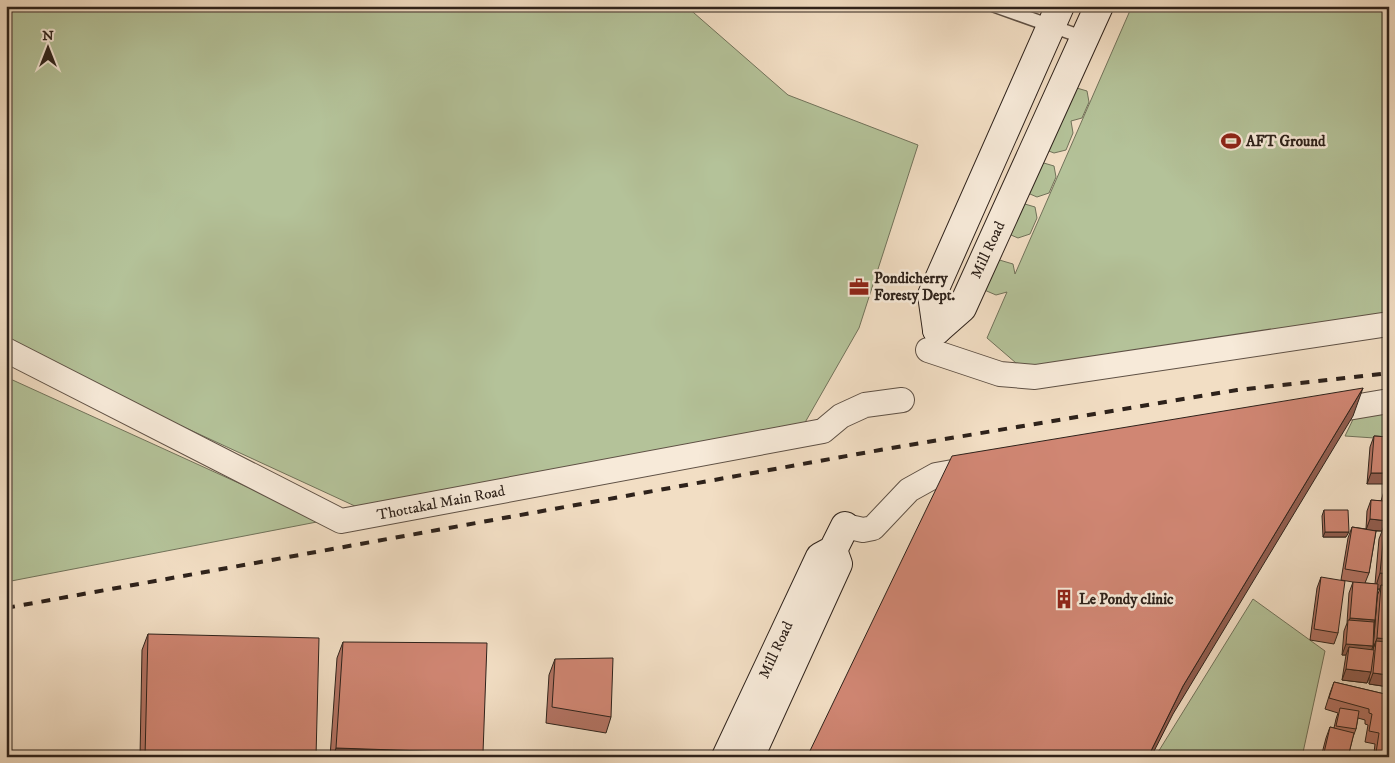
<svg xmlns="http://www.w3.org/2000/svg" width="1395" height="763" font-family="'IM FELL DW Pica',serif">
<style>
.green{fill:#b4c299;stroke:#71725a}
.lines{fill:none;stroke-linecap:round;stroke-linejoin:round}
.service-casing{stroke:#5f5145;stroke-width:15}
.minor-casing{stroke:#5f5145;stroke-width:26}
.secondary-casing{stroke:#2e221b;stroke-width:30}
.service{stroke:#f7ead9;stroke-width:12}
.minor{stroke:#f7ead9;stroke-width:24}
.secondary{stroke:#f7ead9;stroke-width:28}
.rail{stroke:#2e221b;stroke-width:4;stroke-dasharray:9 9;stroke-linecap:butt}
.wall{fill:#b37363;stroke:#2e221b;fill-rule:evenodd}
.shaded-wall{fill:#925e50;stroke:#2e221b}
.building{fill:#d08673;stroke:#2e221b}
.labels{text-anchor:middle;dominant-baseline:central;stroke-width:5;stroke-linejoin:round;paint-order:stroke}
.poi-label{font-size:15px;font-weight:bold;fill:#2e221b;stroke:#f7ead9;text-anchor:start}
.street-label{font-size:15px;fill:#2e221b;stroke:#f7ead9}
</style>
<rect width="100%" height="100%" fill="#f2dec4"/>
<filter id="stains"><feTurbulence type="fractalNoise" baseFrequency=".004" numOctaves="4"/><feColorMatrix values="0 0 0 0 .2 0 0 0 0 .09 0 0 0 0 .02 0 0 0 .5 -.17"/></filter>
<radialGradient id="worn" r=".72"><stop offset=".6" stop-color="#630" stop-opacity="0"/><stop offset="1" stop-color="#630" stop-opacity=".3"/></radialGradient>
<g class="green">
<path d="M6 6H686L788 95 918 145 859 328 803 426 357 507 6 345Z"/>
<path d="M1132 6H1389V320L1053 369 1016 363 987 338 1007 292 996 295 982 289 996 259 1013 264 1015 274Z"/>
<path d="M1070 86 1087 91 1089 102 1082 118 1071 121 1073 133 1066 150 1054 153 1041 148 1063 119Z"/>
<path d="M1037 161 1054 166 1056 177 1049 193 1037 197 1023 191Z"/>
<path d="M1018 202 1035 207 1037 218 1030 234 1018 238 1004 232Z"/>
<path d="M6 377 322 521 6 582Z"/>
<path d="M1389 407V439L1345 436 1357 411Z"/>
<path d="M1253 599 1325 651 1302 757H1155Z"/>
</g>
<g class="lines">
<defs>
<path id="service" d="M995 6 1085 38"/>
<g id="minor">
<path d="M6 350 341 521 823 431 841 416 865 405 902 400"/>
<path d="M928 350 1000 374 1035 377 1389 324"/>
<path d="M1324 412 1389 401"/>
<path d="M845 526 863 530 873 528 909 490 936 475 975 468"/>
</g>
<g id="secondary">
<path d="M937 330 962 308 1099 6"/>
<path d="M937 330 932 295 1060 6"/>
<path d="M726 757 820 557 833 550 845 526"/>
<path d="M750 757 838 564 833 550"/>
</g>
</defs>
<use href="#service" class="service-casing"/>
<use href="#minor" class="minor-casing"/>
<use href="#secondary" class="secondary-casing"/>
<use href="#service" class="service"/>
<use href="#minor" class="minor"/>
<use href="#secondary" class="secondary"/>
<path class="rail" d="M6 608 880 450 1237 390 1389 373"/>
</g>
<g class="wall">
<path d="M1374 436 1389 437 1367 484 1370 447Z"/>
<path d="M1385 488 1389 687 1369 684V677L1367 683 1342 680 1346 655H1342L1344 631 1347 623 1349 593 1353 582 1341 580 1348 538 1352 527 1366 529 1367 511 1371 500 1381 501ZM1376 531H1382L1379 539 1375 584 1365 583 1369 573ZM1378 589H1380L1377 596 1373 650 1371 649 1373 646Z"/>
<path d="M1324 510 1346 537H1323L1322 516Z"/>
<path d="M1321 577 1338 633 1334 644 1310 640 1317 588Z"/>
<path d="M148 634 316 757H140L142 650Z"/>
<path d="M343 642 482 757H330L337 658Z"/>
<path d="M555 659 611 717 606 733 546 723 549 675Z"/>
<path d="M1334 682 1389 695V757H1363L1365 752 1374 753 1375 744 1365 742 1368 725 1365 724V720L1358 718 1356 729 1353 737 1348 757H1321L1326 738 1330 727 1334 728 1336 719 1338 713 1325 709 1330 693Z"/>
</g>
<g class="shaded-wall">
<path d="M1363 388 1353 416 1173 714 1151 757H1148L1183 686Z"/>
<path d="M1371 473H1389V484H1367Z"/>
<path d="M1370 519 1389 521V532L1385 523 1382 531 1366 530Z"/>
<path d="M1325 532H1349L1346 537H1323Z"/>
<path d="M1380 573 1389 574V590L1381 585 1380 589H1375Z"/>
<path d="M1350 618 1375 620 1371 631 1347 626Z"/>
<path d="M1377 638 1389 639V650L1376 641 1373 649Z"/>
<path d="M1346 644 1373 646 1369 657 1349 647 1346 655H1342Z"/>
<path d="M1346 669 1371 672 1367 683 1342 680Z"/>
<path d="M1373 673 1389 675V687L1369 684Z"/>
<path d="M336 748 483 753 482 757H365V754L364 757H333Z"/>
</g>
<g class="building">
<path d="M1363 388 1183 686 1148 757H807L952 456Z"/>
<path d="M1374 436 1389 437V473H1371Z"/>
<path d="M1385 488 1389 489V521L1370 519 1371 500 1384 501Z"/>
<path d="M1324 510H1348L1349 532H1325Z"/>
<path d="M1385 523H1389V574L1380 573Z"/>
<path d="M1352 527 1376 531 1369 573 1345 569Z"/>
<path d="M1321 577 1345 581 1338 633 1314 629Z"/>
<path d="M1353 582 1378 584 1375 620 1350 618Z"/>
<path d="M1381 585 1389 586V639L1377 638Z"/>
<path d="M1348 620 1374 622 1373 646 1346 644Z"/>
<path d="M148 634 319 638 316 757H145Z"/>
<path d="M1376 641 1389 642V675L1373 673Z"/>
<path d="M343 642 487 643 483 753 336 748Z"/>
<path d="M1349 647 1374 650 1371 672 1346 669Z"/>
<path d="M613 658 611 717 552 707 555 659Z"/>
<path d="M1334 682 1389 695V757H1364L1365 752 1376 753 1379 733 1369 731 1372 714 1369 713V709L1329 698Z"/>
<path d="M1340 708 1359 711 1356 729 1336 726Z"/>
<path d="M1330 727 1354 733 1348 757H1323Z"/>
<path d="M365 754 443 757H365Z"/>
</g>
<defs>
<symbol id="stadium-bare" viewBox="-9 -9 18 18"><path d="M0-5a6.5 5 0 1 0 0 10a6.5 5 0 1 0 0-10ZM-3.5-1.8h7v3.6h-7Z" fill="#8f2418" stroke="#f7ead9" stroke-width="2.5" paint-order="stroke"/></symbol>
<symbol id="office-bare" viewBox="-9 -9 18 18"><path d="M-6-3h4V-5.5h4V-3h4V5H-6ZM-1-4.5V-3h2v-1.5ZM-6 0V1H6V0Z" fill="#8f2418" stroke="#f7ead9" stroke-width="2.5" paint-order="stroke"/></symbol>
<symbol id="building-bare" viewBox="-9 -9 18 18"><path d="M-4-6H4V6H1V3H-1V6H-4ZM-2.5-4.3h1.7v1.8h-1.7ZM.8-4.3h1.7v1.8H.8ZM-2.5-1h1.7V.8h-1.7ZM.8-1h1.7V.8H.8Z" fill="#8f2418" stroke="#f7ead9" stroke-width="2.5" paint-order="stroke"/></symbol>
</defs>
<g fill-rule="evenodd">
<use href="#stadium-bare" x="1217" y="127" width="28" height="28"/>
<use href="#office-bare" x="845" y="273" width="28" height="28"/>
<use href="#building-bare" x="1050" y="585" width="28" height="28"/>
</g>
<g class="labels">
<g class="poi-label">
<text x="1246" y="141">AFT Ground</text>
<text x="874" y="278">Pondicherry<tspan x="874" dy="17">Foresty Dept.</tspan></text>
<text x="1079" y="599">Le Pondy clinic</text>
</g>
<g class="street-label">
<text transform="translate(988 250) rotate(-65)">Mill Road</text>
<text transform="translate(441 503) rotate(-11)">Thottakal Main Road</text>
<text transform="translate(776 650) rotate(-65)">Mill Road</text>
</g>
</g>
<rect width="1395" height="763" fill="none" stroke="#f2dec4" stroke-width="25"/>
<rect x="8" y="8" width="1380" height="748" fill="none" stroke="#2e221b" stroke-width="2.5"/>
<rect x="12" y="12" width="1370" height="738" fill="none" stroke="#2e221b"/>
<g transform="translate(48 48)" stroke="#f7ead9" stroke-width="4" paint-order="stroke">
<path d="M0-4L9 19L0 12L-9 19Z" fill="#2e221b"/>
<text y="-8" font-size="14" font-weight="bold" text-anchor="middle" fill="#2e221b">N</text>
</g>
<rect width="100%" height="100%" filter="url(#stains)"/>
<rect width="100%" height="100%" fill="url(#worn)"/>
</svg>
